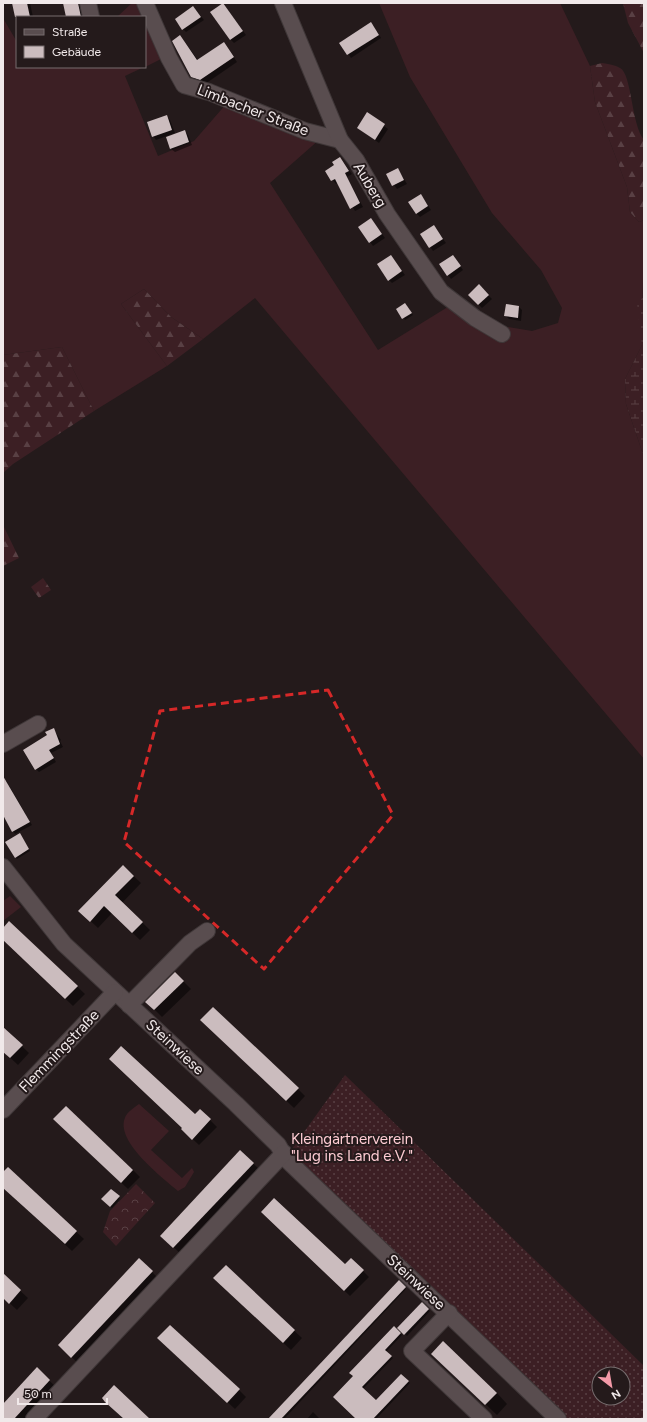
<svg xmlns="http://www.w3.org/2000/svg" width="647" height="1422" font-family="Figtree,sans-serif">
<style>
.grass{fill:#3c1f24}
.forest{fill:url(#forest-firs)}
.wetland{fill:url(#wetland-marsh)}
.park{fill:url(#park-crowns)}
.garden{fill:url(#garden-dots);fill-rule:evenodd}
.shadow{fill:#0007}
.building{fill:#cbbcbe}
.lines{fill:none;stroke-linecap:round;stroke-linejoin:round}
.minor-casing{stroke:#3f3738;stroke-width:18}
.minor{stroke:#594d4f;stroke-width:16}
.marked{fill:none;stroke:#d62828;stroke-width:3;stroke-dasharray:8 5;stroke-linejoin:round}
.labels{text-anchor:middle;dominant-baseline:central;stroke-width:4;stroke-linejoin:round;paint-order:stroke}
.street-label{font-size:15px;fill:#f1e9ea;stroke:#241a1b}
.park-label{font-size:15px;fill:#ffcdd4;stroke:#241a1b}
</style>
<defs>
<pattern id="forest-firs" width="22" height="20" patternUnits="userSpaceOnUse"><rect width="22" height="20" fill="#3c1f24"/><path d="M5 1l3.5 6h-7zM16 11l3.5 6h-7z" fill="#594044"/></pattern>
<pattern id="wetland-marsh" width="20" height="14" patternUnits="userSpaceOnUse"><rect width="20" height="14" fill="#3c1f24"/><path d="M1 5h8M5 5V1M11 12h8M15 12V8" fill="none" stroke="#594044"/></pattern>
<pattern id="park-crowns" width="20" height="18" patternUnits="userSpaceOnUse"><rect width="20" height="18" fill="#3c1f24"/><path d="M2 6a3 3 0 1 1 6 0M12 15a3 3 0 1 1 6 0" fill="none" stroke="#594044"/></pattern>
<pattern id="garden-dots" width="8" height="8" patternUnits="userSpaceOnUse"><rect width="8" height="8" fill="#3c1f24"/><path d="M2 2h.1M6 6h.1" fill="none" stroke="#594044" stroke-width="1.8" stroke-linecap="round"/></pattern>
</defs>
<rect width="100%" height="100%" fill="#241a1b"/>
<g class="grass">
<path d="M132 3H141L165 57 145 67V17H117Z"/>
<path d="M379 3H560L590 66 595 102 627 187 630 212 639 222 644 220 642 345 625 379 626 404 644 457V759L255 298 203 339 171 317 144 289 121 304 167 366 94 411 62 347 3 355V18L17 42V67H144L125 76 158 156 194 141 227 103 320 139 270 183 378 350 451 305 495 334 508 327 532 331 558 323 562 308 541 270 492 213 410 77Z"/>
<path d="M10 896 21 907 3 921V901Z"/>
<path d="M139 1104 169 1131 151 1150 182 1178 192 1168 194 1172 185 1187 178 1191C162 1177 110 1138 127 1114 130 1110 135 1107 139 1104Z"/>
</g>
<g class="forest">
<path d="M623 3H644V53L628 23Z"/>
<path d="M602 63C608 64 615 65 620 68 632 74 631 124 644 140V220L639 222 630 212 627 187 595 102 590 66Z"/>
<path d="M144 289 171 317 203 339 167 366 121 304Z"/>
<path d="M62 347 94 411 13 464 3 473V355Z"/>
<path d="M3 525 19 558 3 566Z"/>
<path d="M43 578 51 590 39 598 31 587Z"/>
</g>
<path class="wetland" d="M644 296V457L626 404 625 379 642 345 637 304Z"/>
<path class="park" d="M136 1184 155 1203 116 1246 103 1232 110 1211Z"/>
<path class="garden" d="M345 1075 644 1366V1419H566L289 1153ZM599 1374H623V1398H599Z"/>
<g class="shadow">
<path d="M13 3H30L33 17H17V20Z"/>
<path d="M64 3H80L83 17H67Z"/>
<path d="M223 4 246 35 234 43 231 40Z"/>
<path d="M193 7 204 20 186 32 183 29Z"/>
<path d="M374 27 381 38 351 58 341 43Z"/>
<path d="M180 36 198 60 224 43 237 62 205 84 196 81 192 76Z"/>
<path d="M367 114 388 129 379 143 358 128Z"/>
<path d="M167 116 170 120 175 133 156 140 153 136Z"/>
<path d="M185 131 188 135 192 145 175 152 171 149 167 138Z"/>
<path d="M340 158 352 174 347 177 363 207 355 211 338 182 336 184 326 171 336 165Z"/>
<path d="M398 169 407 184 397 189 387 175Z"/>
<path d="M421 195 431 210 420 217 417 214Z"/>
<path d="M371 219 385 238 373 246 370 242Z"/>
<path d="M434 226 446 243 433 251 421 234Z"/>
<path d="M394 260 405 275 392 283 389 280Z"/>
<path d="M456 260 463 270 451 279 448 275Z"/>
<path d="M479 286 492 299 482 308 469 295Z"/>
<path d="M406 305 413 315 405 320 397 309Z"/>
<path d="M507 305 519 307 522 310 521 321 509 319 506 316Z"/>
<path d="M53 729 61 740 60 741 63 747 51 753 56 762 39 772 36 769 48 736Z"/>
<path d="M3 779 7 782 32 825 15 834 5 818 3 819Z"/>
<path d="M21 836 30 851 17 859 16 857Z"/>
<path d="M123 866 141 883 122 903 150 930 140 940 112 913 98 928 80 911Z"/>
<path d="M9 922 85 994 73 1006 3 939V929Z"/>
<path d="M175 973 191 989 162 1017 147 1002Z"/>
<path d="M209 1027 298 1089 305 1096 294 1108Z"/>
<path d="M3 1028 29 1053 18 1065 3 1051Z"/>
<path d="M200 1110 217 1127 199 1145 182 1129Z"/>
<path d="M61 1126 133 1170 140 1177 128 1189Z"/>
<path d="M240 1151 260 1170 181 1254 161 1236Z"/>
<path d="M8 1169 84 1239 72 1251 3 1187V1174Z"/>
<path d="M111 1190 120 1199 112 1208 103 1199Z"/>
<path d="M262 1212 345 1266 351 1259 369 1277 350 1296Z"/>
<path d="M226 1267 302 1338 291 1350 222 1286Z"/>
<path d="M152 1272 159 1279 79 1364 66 1352Z"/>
<path d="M3 1275 28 1298 17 1310 3 1297Z"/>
<path d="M399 1281 406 1289 284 1419H269Z"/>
<path d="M422 1304 430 1311 407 1336 399 1328Z"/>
<path d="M394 1328 402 1335 386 1352 393 1358 363 1389 376 1402 401 1375 410 1383 376 1419H357L354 1376Z"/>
<path d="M166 1346 239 1390 246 1397 235 1409Z"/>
<path d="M443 1364 497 1393 507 1404 497 1415Z"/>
<path d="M37 1369 57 1388 28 1419H3V1405Z"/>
<path d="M313 1412 320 1419H307Z"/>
</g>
<g class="building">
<path d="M12 3H27L30 17H15Z"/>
<path d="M63 3H78L81 17H66Z"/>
<path d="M223 3 243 31 230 40 210 12Z"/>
<path d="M193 6 201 17 182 30 175 19Z"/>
<path d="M371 22 379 35 347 55 339 43Z"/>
<path d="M180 35 197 60 224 42 234 57 200 80 191 77 172 41Z"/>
<path d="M367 112 385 124 375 140 357 128Z"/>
<path d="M167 115 172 130 152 137 147 122Z"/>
<path d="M185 130 189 142 170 149 166 137Z"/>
<path d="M340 157 349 171 345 173 360 203 350 209 335 179 331 181 325 171 334 165 332 162Z"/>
<path d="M398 168 404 180 392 186 386 174Z"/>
<path d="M421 194 428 206 416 214 408 202Z"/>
<path d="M371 218 382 234 369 243 358 227Z"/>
<path d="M434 225 443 239 429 248 420 234Z"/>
<path d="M391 255 402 271 388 281 377 264Z"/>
<path d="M453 255 461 266 447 276 439 264Z"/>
<path d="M479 284 489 295 478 305 468 295Z"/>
<path d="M405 303 412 313 402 319 396 309Z"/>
<path d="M506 304 519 306 518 318 504 316Z"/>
<path d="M54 728 60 744 49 750 54 758 35 770 23 750 47 735 45 732Z"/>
<path d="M3 776 30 822 12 832 3 815Z"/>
<path d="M20 833 29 849 15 858 5 842Z"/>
<path d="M123 865 134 876 115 895 143 922 132 933 104 906 90 922 78 911Z"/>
<path d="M9 921 78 986 65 999 3 940V928Z"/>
<path d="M175 972 184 981 154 1010 145 1002Z"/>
<path d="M213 1007 299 1088 286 1101 200 1020Z"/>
<path d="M3 1027 23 1045 10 1058 3 1052Z"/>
<path d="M121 1046 195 1114 200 1109 211 1119 192 1140 181 1129 182 1128 109 1059Z"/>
<path d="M66 1106 133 1170 121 1183 53 1119Z"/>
<path d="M240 1150 254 1163 173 1248 160 1236Z"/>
<path d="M8 1167 77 1231 65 1244 3 1188V1172Z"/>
<path d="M111 1189 120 1196 110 1207 101 1199Z"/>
<path d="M274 1198 345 1264 351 1258 364 1270 344 1291 261 1212Z"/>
<path d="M139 1258 153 1271 71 1358 58 1345Z"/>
<path d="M226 1265 295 1330 283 1343 213 1278Z"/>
<path d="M3 1273 21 1290 9 1304 3 1298Z"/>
<path d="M399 1280 406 1287 372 1323 281 1419H268Z"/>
<path d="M422 1302 429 1309 404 1335 397 1328Z"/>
<path d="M170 1325 240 1389 227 1403 157 1338Z"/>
<path d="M394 1326 401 1333 385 1350 392 1356 362 1387 376 1400 401 1374 409 1381 373 1419H356L333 1397 353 1376 349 1373Z"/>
<path d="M443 1341 497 1393 485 1405 431 1354Z"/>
<path d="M37 1367 50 1380 14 1419H3V1404Z"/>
<path d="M114 1385 150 1419H124L105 1402 102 1398Z"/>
</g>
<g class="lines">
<defs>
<g id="minor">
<path d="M88 3 91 17"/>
<path d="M145 3 169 58 184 85 209 92 305 131 340 140"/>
<path d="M283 3 340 140 356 160 387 214 441 292 475 318 502 334"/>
<path d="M3 744 38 724"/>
<path d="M3 867 64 944 236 1104 278 1145 286 1159 558 1419"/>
<path d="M129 1005 190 943 207 931"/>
<path d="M3 1110 115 992"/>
<path d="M449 1313 412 1351 484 1419"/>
<path d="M34 1419 284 1153"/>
</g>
</defs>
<use href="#minor" class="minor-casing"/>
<use href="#minor" class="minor"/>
</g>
<path class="marked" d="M328 690 393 815 264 969 124 842 160 711Z"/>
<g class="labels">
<g class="street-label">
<text transform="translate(253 110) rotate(21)">Limbacher Straße</text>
<text transform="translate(370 185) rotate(59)">Auberg</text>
<text transform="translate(175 1047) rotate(43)">Steinwiese</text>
<text transform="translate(59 1051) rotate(-46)">Flemmingstraße</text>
<text transform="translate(416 1282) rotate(43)">Steinwiese</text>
</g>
<g class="park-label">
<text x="352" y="1139">Kleingärtnerverein<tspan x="352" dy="17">"Lug ins Land e.V."</tspan></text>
</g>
</g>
<rect width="647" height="1422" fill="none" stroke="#f1e9ea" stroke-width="8"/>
<rect x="16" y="16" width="130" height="52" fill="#241a1b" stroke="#766d6e"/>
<rect x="24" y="29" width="20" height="6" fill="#594d4f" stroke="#766d6e"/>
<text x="52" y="36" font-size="12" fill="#f1e9ea">Straße</text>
<rect x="24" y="46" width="20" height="12" fill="#cbbcbe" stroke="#766d6e"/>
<text x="52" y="56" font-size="12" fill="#f1e9ea">Gebäude</text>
<g transform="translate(611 1386) rotate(149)"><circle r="19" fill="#241a1b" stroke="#766d6e"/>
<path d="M0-3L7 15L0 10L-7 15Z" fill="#f39aa8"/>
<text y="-6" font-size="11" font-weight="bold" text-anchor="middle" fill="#f1e9ea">N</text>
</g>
<path d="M18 1398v6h89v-6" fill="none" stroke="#f1e9ea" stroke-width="2"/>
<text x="24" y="1398" font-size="12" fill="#f1e9ea" stroke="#241a1b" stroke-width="3" paint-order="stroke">50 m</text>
</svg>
